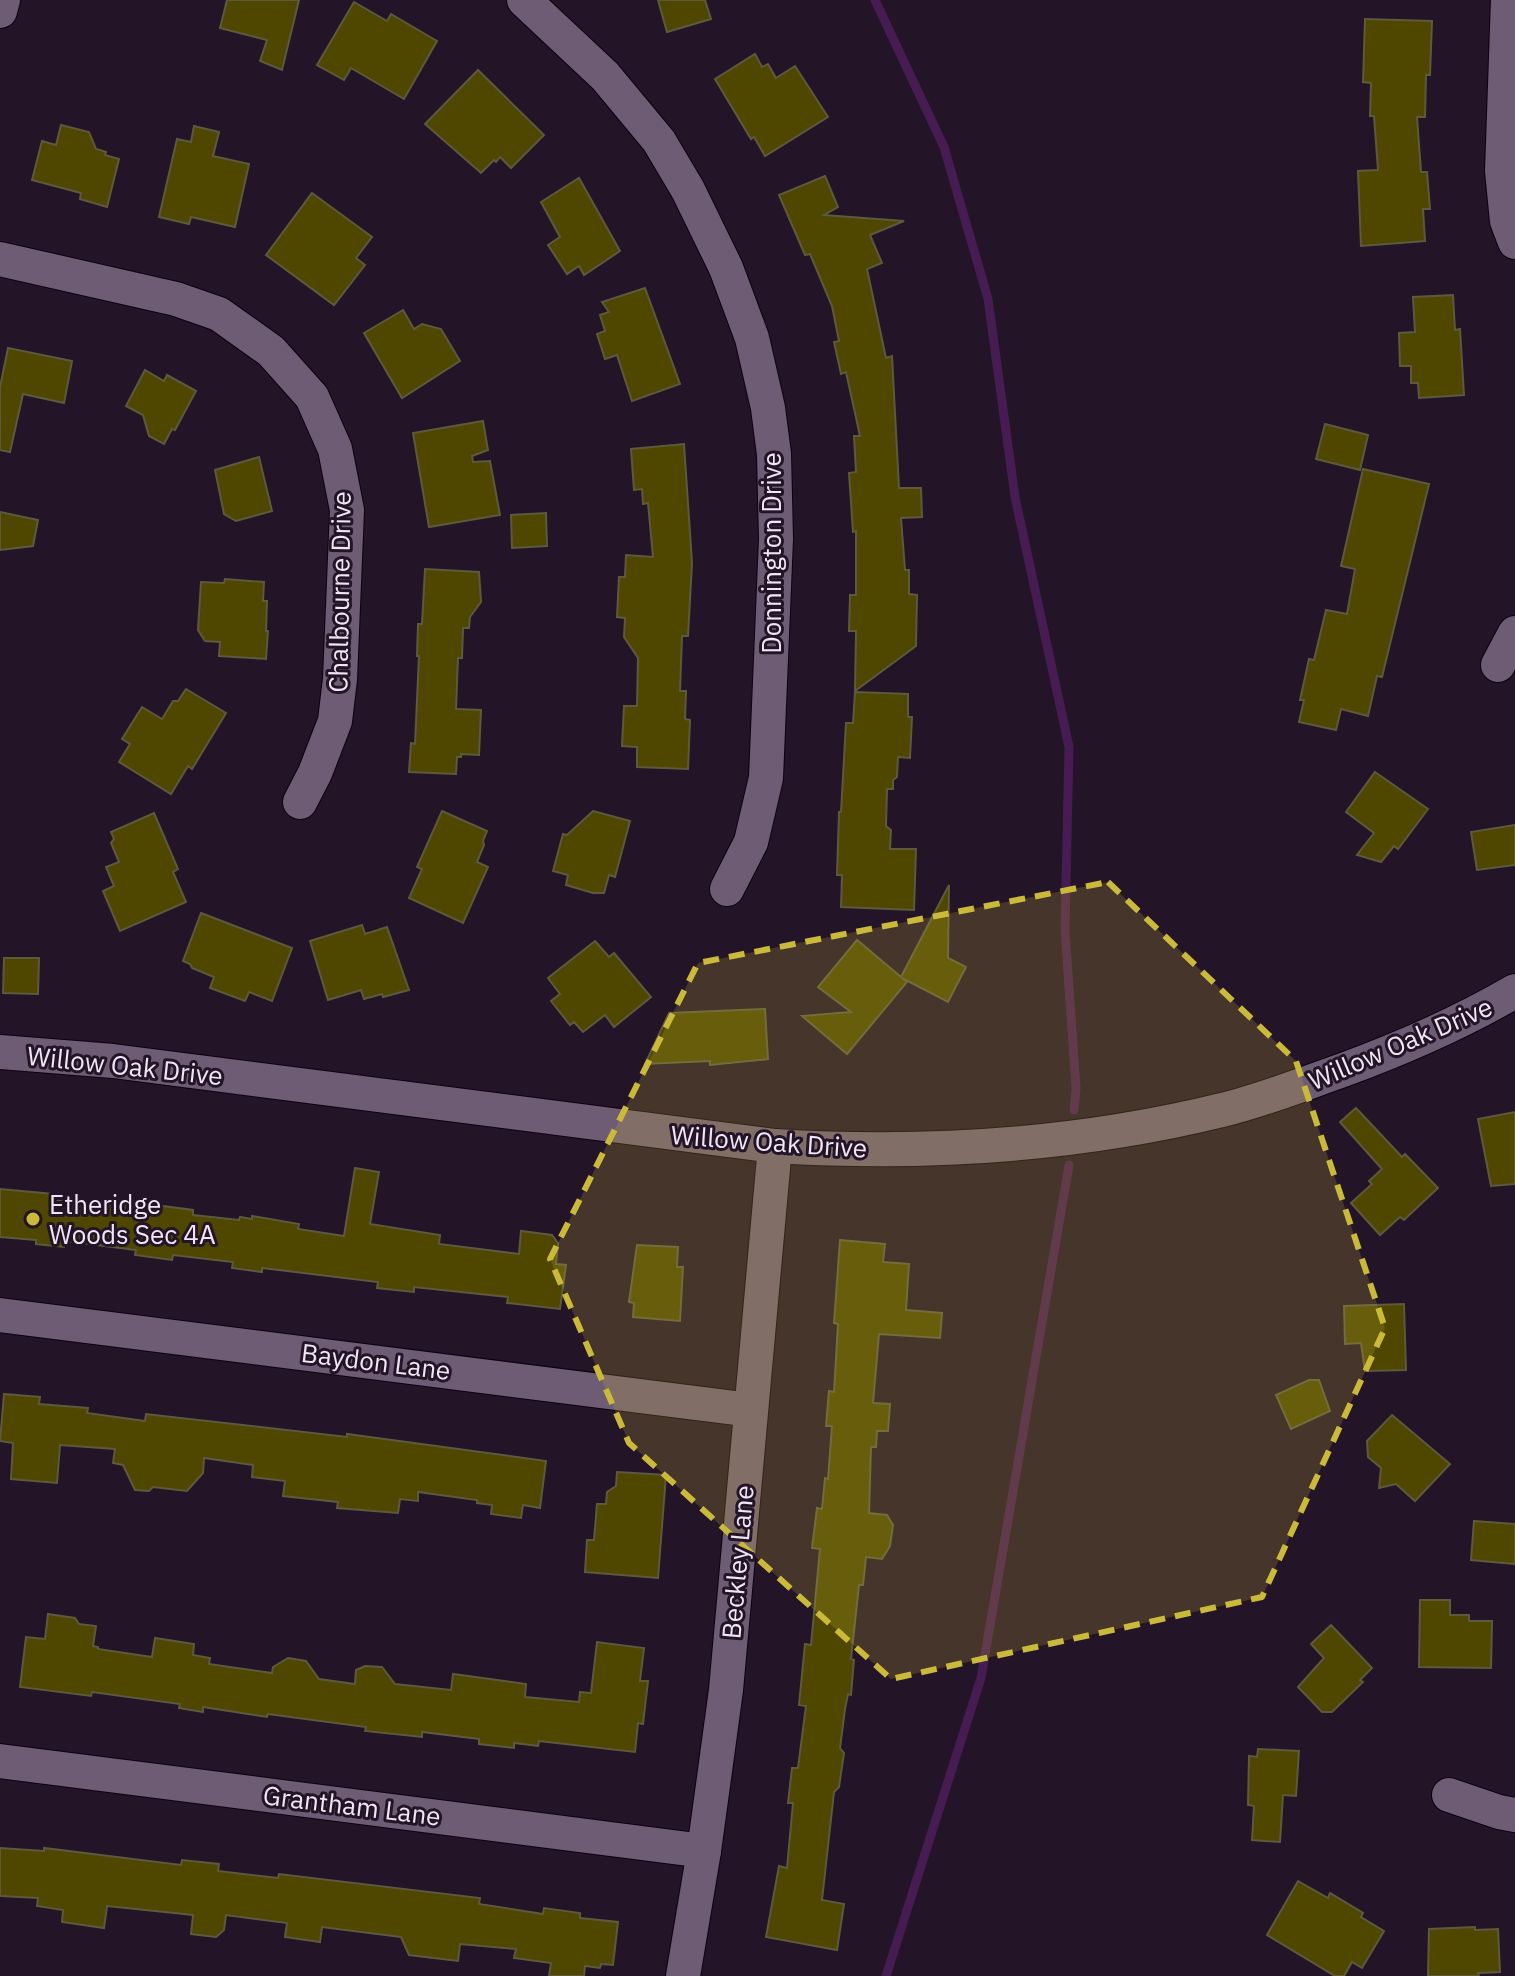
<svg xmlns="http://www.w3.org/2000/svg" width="1515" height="1976" font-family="'IBM Plex Sans',sans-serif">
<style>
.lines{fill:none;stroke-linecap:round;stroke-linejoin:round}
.stream{stroke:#461c52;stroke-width:9}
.building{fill:#4f4600;stroke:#5d593d;stroke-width:2}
.minor-casing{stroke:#0c0210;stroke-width:36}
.minor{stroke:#6e5c74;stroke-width:34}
.marked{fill:#cbba39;fill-opacity:0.2;stroke:#cbba39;stroke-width:6;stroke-dasharray:16 10;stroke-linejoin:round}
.poi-dot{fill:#cbba39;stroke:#241428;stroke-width:3}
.labels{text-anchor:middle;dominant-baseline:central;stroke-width:6;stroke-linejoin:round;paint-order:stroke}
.street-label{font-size:26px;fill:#f0e6f3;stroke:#241428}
.poi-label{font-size:26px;fill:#f0e6f3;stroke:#241428;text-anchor:start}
</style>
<rect width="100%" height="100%" fill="#241428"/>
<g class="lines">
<g class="stream">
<path d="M875 0 944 147 988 299 1015 497 1069 747 1065 930 1076 1088 1074 1110"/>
<path d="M886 1976 981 1678 1069 1165"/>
</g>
</g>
<g class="building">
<path d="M227 0H299L282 70 260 61 267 40 220 28Z"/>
<path d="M658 0H705L711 19 667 32Z"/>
<path d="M354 2 387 21 391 14 437 41 404 99 351 68 344 80 317 65Z"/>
<path d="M1365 19 1432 21 1430 75H1426L1425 117H1417L1421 172H1427L1430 209H1423L1425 241 1361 246 1358 171 1378 170 1374 116H1370L1371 83 1363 82Z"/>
<path d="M755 54 762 67 768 64 776 78 795 66 828 117 765 156 754 137 751 139 715 79Z"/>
<path d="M478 70 544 135 511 168 500 157 496 162 494 160 481 173 425 124Z"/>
<path d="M61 125 89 132 96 149 106 152 105 155 119 159 107 207 80 199 81 193 32 180 42 141 56 145Z"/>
<path d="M194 126 219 132 213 156 249 164 235 227 191 217 189 224 159 217 177 139 191 142Z"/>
<path d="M825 176 838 207 824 215 904 221 870 235 882 263 867 269 886 358 892 356 899 488H921L922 517 901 518 905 570H909V594L917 595 916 646 855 691 856 631H849L850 595H856V531L853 532 849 473 856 472 854 436H860L846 372 841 374 834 342 839 341 832 306 810 254 805 255 779 195Z"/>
<path d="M579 178 620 251 584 275 579 266 567 274 548 245 560 237 541 202Z"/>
<path d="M312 193 372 237 356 258 365 265 334 305 266 255Z"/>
<path d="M645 288 680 384 632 401 617 355 605 359 597 334 605 331 600 315 609 312 602 302Z"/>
<path d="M1453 295 1455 330 1460 329 1464 395 1419 398 1418 383H1411V366H1400L1399 333 1415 332 1413 297Z"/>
<path d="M403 310 414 329 422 324 441 329 460 361 402 398 364 333Z"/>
<path d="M8 348 72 361 64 403 23 394 10 452 0 450V387Z"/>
<path d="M145 370 164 381 167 375 196 391 175 430 172 429 164 444 149 436 143 415 126 406Z"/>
<path d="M483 421 488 450 472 456 473 462 490 461 500 515 429 527 413 433Z"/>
<path d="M1325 424 1368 435 1360 470 1316 459Z"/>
<path d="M684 444 692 563 688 636H682L680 691H686L685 719 690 720 688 769 637 767V747L622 746 624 706H637L638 658 624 637 625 618 617 617 619 577H625L626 555 653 557 648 503 643 504 642 489 634 490 631 449Z"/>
<path d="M259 457 272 511 236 521 224 514 215 470Z"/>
<path d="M1363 469 1429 484 1382 677 1377 676 1368 716 1341 709 1336 730 1299 722 1304 700H1300L1309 659 1314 660 1326 610 1347 614 1355 569 1341 566Z"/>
<path d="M0 512 38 520 33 546 0 550Z"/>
<path d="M546 513 547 546 512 548 511 515Z"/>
<path d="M425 569 479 572 481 602 470 617 469 628H463L462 658H458L456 709 481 710 479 755 461 754V757H457L456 774 409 772 411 743 415 744 419 656H417L418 624H422Z"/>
<path d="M225 579 264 582 263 601H267L266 631H268L266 659 219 656 220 642 205 641 198 630 201 582 224 583Z"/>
<path d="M186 689 226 713 192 769 188 766 171 794 119 762 130 744 122 739 142 707 162 719 173 701H178Z"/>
<path d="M855 692 908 694V717H912L910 758 898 757 897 777 893 780V789H887L886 826 891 830 890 849H916L914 910 841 907 842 875H837L839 812H841L846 723H853Z"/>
<path d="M1375 772 1428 809 1398 849 1394 846 1381 862 1357 855 1374 833 1346 812Z"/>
<path d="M442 811 487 831 483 841 484 845 477 862 488 867 463 923 409 898 422 869 417 867Z"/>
<path d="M593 811 630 821 615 877 609 875 604 893H593L566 885 568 875 553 871 563 834 567 835Z"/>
<path d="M154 813 178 869 173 872 186 902 120 931 103 891 114 886 106 867 119 862 111 843 114 839 111 832Z"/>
<path d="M1515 825V865L1477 870 1471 832Z"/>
<path d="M949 885 948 958 966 967 948 1002 902 978 907 982 847 1054 802 1016 851 1012 818 987 857 940 901 977Z"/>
<path d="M201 913 292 948 272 1001 249 992 245 1001 210 988 214 977 192 968 190 964 183 961Z"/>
<path d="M362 925 365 934 387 927 409 990 383 997 382 994 364 999 361 990 328 1000 310 941Z"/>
<path d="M595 941 609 957 614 953 651 997 614 1027 605 1015 583 1032 574 1022 570 1025 551 1001 560 994 548 978Z"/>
<path d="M4 958H39L38 994 3 993Z"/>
<path d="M765 1009 768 1059 710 1065V1061L645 1064 669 1013Z"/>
<path d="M1356 1108 1402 1157 1405 1154 1438 1188 1404 1220 1400 1217 1380 1235 1351 1203 1372 1184 1369 1181 1382 1169 1340 1122Z"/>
<path d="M1515 1112V1184L1491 1186 1478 1119Z"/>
<path d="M355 1168 379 1172 370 1224 440 1235 439 1244 519 1254 521 1231 552 1235 558 1243 556 1264 566 1265 560 1309 507 1303 508 1297 414 1287V1292L377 1288 378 1282 262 1268V1272L232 1268 233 1262 173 1255 172 1260 135 1255 136 1250 65 1241 64 1247 36 1244V1240L0 1237V1189L53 1194V1200L108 1204V1199L193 1210V1215L239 1220 240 1217 252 1219V1216L299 1224 298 1229 344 1236Z"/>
<path d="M840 1240 885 1244 883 1262 909 1264 906 1310 942 1313 940 1338 879 1334 873 1403 890 1404 888 1431H877L876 1447H871L869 1513 887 1515 893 1525 890 1546 882 1559 866 1557 863 1585H859L851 1659 854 1660 851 1695 848 1694 845 1709 840 1748 844 1753 839 1787 834 1792 822 1900 844 1904 837 1950 766 1937 779 1866 787 1868 793 1803H788L792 1768H798L806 1706 799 1705 805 1644 811 1645 820 1549 812 1548 817 1508 822 1509 825 1478 828 1479 832 1426H826L829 1391 834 1392 838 1324 834 1323Z"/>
<path d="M637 1245 678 1247 677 1267H683L680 1321 633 1317 634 1303 629 1302Z"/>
<path d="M1404 1304 1406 1370 1365 1371 1361 1343 1345 1344 1344 1306Z"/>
<path d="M1309 1380H1319L1330 1411 1291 1429 1276 1395Z"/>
<path d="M4 1394 40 1397 39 1404 88 1408 87 1413 145 1421 146 1414 347 1437V1434L546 1461 540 1508 523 1505 521 1518 491 1514 492 1505 477 1503V1500L418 1492V1501L400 1499 398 1513 337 1508 338 1502 283 1496 285 1481 252 1477 253 1465 204 1458 203 1473 187 1491 153 1487 149 1491 135 1490 123 1465 113 1463 115 1449 60 1445 57 1483 11 1479 13 1443 0 1441Z"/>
<path d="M1392 1415 1450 1464 1415 1501 1396 1484 1379 1488 1381 1468 1368 1457 1367 1441Z"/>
<path d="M617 1472 666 1475 658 1578 585 1572 587 1540H594L597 1504H606L607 1492 616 1486Z"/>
<path d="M1474 1521 1515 1524V1564L1471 1560Z"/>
<path d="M1420 1600H1450V1615H1469V1621H1492L1491 1668 1419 1667Z"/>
<path d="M48 1614 75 1618 79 1624 96 1626 93 1646 98 1647V1649L152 1657 155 1638 194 1644 193 1655 210 1658 209 1664 272 1673 273 1667 288 1658 306 1661 319 1679 355 1684 356 1670 365 1666 382 1667 395 1684 451 1690 453 1674 526 1684 525 1697 579 1702 580 1692 591 1693 597 1642 644 1648 640 1681H648L643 1724 638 1723 635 1752 539 1741 538 1746 514 1743V1748L479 1744V1739L422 1732V1737L365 1731 366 1727 268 1714 267 1717 203 1707V1712L179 1708 180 1704 92 1692 91 1696 20 1687 26 1637 45 1639Z"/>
<path d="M1331 1625 1372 1668 1360 1680 1363 1682 1332 1712H1322L1298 1687 1324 1658 1311 1644Z"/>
<path d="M1258 1749 1299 1751 1296 1796 1283 1795 1280 1842 1252 1840 1254 1806 1248 1805 1249 1756 1257 1757Z"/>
<path d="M0 1848 44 1851V1848L181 1865 182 1860 219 1864 218 1871 278 1878 279 1874 480 1898 479 1904 543 1914 544 1908 580 1913V1918L618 1922 613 1965 601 1964 600 1968 585 1966 584 1976H549L551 1963 514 1958 516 1949 460 1944 458 1961 409 1955 401 1937 322 1927 320 1942 285 1937 287 1923 226 1915 224 1930 216 1937 191 1934 193 1915 107 1906 104 1928 62 1922 63 1910 37 1906 38 1898 0 1896Z"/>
<path d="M1298 1881 1328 1898 1330 1893 1363 1913 1361 1917 1384 1931 1362 1968 1352 1962 1344 1976H1335L1267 1935Z"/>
<path d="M1475 1927V1930L1498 1929 1500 1972 1478 1973 1479 1976H1428L1429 1929Z"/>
</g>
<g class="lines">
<defs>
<g id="minor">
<path d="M524 0 605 76 659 141 688 190 726 268 752 338 768 408 774 454 776 539 766 778 751 842 727 889"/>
<path d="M1508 0 1502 171 1507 221 1515 242"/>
<path d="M0 11 3 0"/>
<path d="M0 259 176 299 219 314 271 351 312 397 335 449 347 510 340 679 335 721 315 773 300 802"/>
<path d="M1498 665 1515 633"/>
<path d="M0 1052 113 1061 775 1146C925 1155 1075 1146 1222 1110 1264 1100 1303 1084 1343 1070 1403 1048 1460 1023 1515 991"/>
<path d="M0 1315 751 1410"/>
<path d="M0 1761 704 1851"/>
<path d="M1449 1795 1499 1812 1515 1815"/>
<path d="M683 1976 704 1851 726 1690 775 1146"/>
</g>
</defs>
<use href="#minor" class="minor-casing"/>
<use href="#minor" class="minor"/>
</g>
<path class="marked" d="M1108 882 1296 1061 1385 1328 1262 1597 891 1679 629 1443 550 1259 698 963Z"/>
<circle class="poi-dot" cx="33" cy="1219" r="8"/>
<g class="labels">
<g class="street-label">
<text transform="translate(771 553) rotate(-90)">Donnington Drive</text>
<text transform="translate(339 592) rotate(-89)">Chalbourne Drive</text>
<text transform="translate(1400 1043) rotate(-23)">Willow Oak Drive</text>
<text transform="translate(125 1065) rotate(6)">Willow Oak Drive</text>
<text transform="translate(769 1141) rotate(4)">Willow Oak Drive</text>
<text transform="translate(376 1361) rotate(7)">Baydon Lane</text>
<text transform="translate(737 1562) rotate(-85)">Beckley Lane</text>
<text transform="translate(352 1805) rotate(7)">Grantham Lane</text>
</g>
<g class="poi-label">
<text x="49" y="1204">Etheridge<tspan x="49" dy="30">Woods Sec 4A</tspan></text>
</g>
</g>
</svg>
